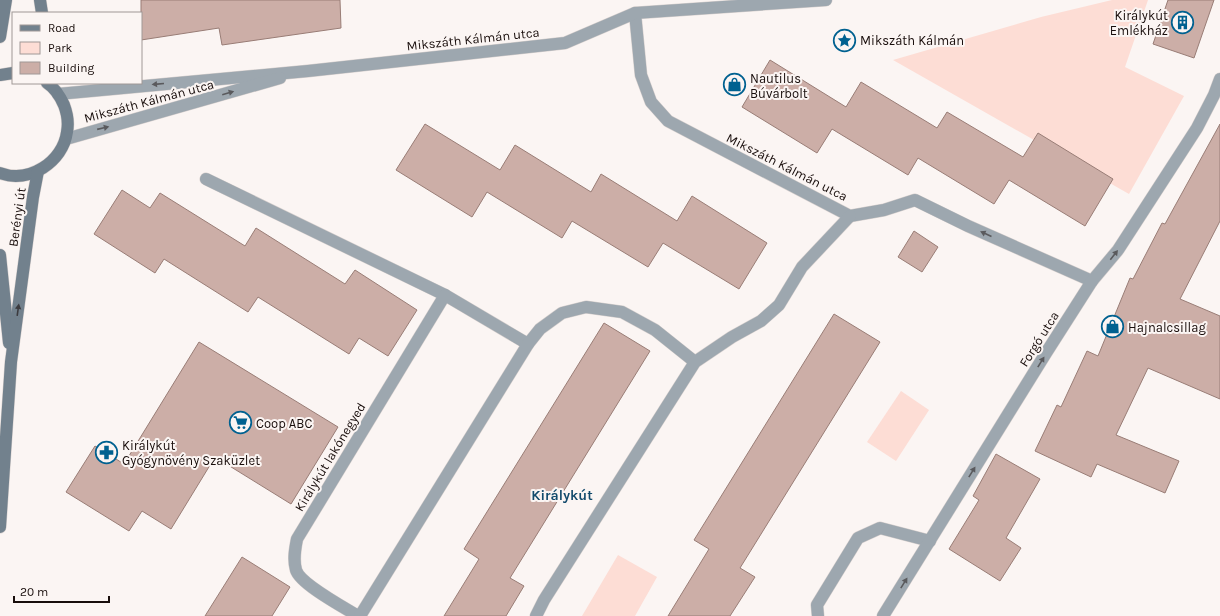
<svg xmlns="http://www.w3.org/2000/svg" width="1220" height="616" font-family="Karla,sans-serif">
<style>
.green{fill:#fdddd5}
.building{fill:#ccaea7;stroke:#997d76}
.lines{fill:none;stroke-linecap:round;stroke-linejoin:round}
.lane-casing{stroke:#d7d0ce;stroke-width:13}
.street-casing{stroke:#d7d0ce;stroke-width:13}
.secondary-casing{stroke:#d7d0ce;stroke-width:13}
.lane{stroke:#9da7af;stroke-width:12}
.street{stroke:#9da7af;stroke-width:12}
.secondary{stroke:#72818d;stroke-width:12}
.oneway{fill:#5a5a5d}
.oneway2{fill:#3c3b3f}
.labels{text-anchor:middle;dominant-baseline:central;stroke-width:4;stroke-linejoin:round;paint-order:stroke}
.poi-label{font-size:13px;fill:#180d0b;stroke:#fbf5f3;text-anchor:start}
.street-label{font-size:13px;fill:#180d0b;stroke:#fbf5f3}
.neighbourhood-label{font-size:14px;font-weight:bold;fill:#124a6c;stroke:#fbf5f3}
</style>
<rect width="100%" height="100%" fill="#fbf5f3"/>
<g class="green">
<path d="M1112 0H1148L1125 67 1184 96 1129 194 893 60 1041 17Z"/>
<path d="M901 391 929 410 896 461 867 442Z"/>
<path d="M618 555 657 577 635 616H582Z"/>
</g>
<g class="building">
<path d="M141 0H340L341 28 222 45 219 28 141 40Z"/>
<path d="M1168 0H1214L1194 58 1153 44Z"/>
<path d="M770 60 846 107 861 82 937 128 947 112 1023 157 1038 133 1113 179 1085 226 1009 180 994 204 918 158 908 175 832 129 817 153 742 107Z"/>
<path d="M425 124 500 170 515 145 591 192 601 174 677 221 692 196 767 243 739 289 663 243 648 267 572 221 562 238 487 192 472 217 396 170Z"/>
<path d="M1220 124V221L1180 299 1220 316V399L1148 368 1116 435 1179 461 1165 493 1097 464 1091 477 1035 451 1057 405 1061 407 1087 351 1098 356 1130 278 1133 279 1162 223 1165 224Z"/>
<path d="M122 190 150 208 160 193 245 246 256 228 345 284 355 270 417 310 388 356 359 338 349 354 258 297 248 312 164 259 155 273 94 234Z"/>
<path d="M914 231 938 247 922 272 898 257Z"/>
<path d="M834 314 880 342 740 568 755 577 730 616H668L709 549 694 540Z"/>
<path d="M604 323 650 351 510 578 524 586 506 616H444L479 559 464 549Z"/>
<path d="M199 342 338 427 291 504 215 457 171 529 142 511 129 531 66 492 95 446 124 464Z"/>
<path d="M996 454 1040 479 1006 538 1021 548 1000 581 949 549 979 500 973 496Z"/>
<path d="M242 557 290 587 272 616H205Z"/>
</g>
<g class="lines">
<defs>
<g id="lane">
<path d="M206 179 445 295 528 344"/>
<path d="M358 616C345 608 300 584 296 570 293 560 295 549 297 539L445 295"/>
<path d="M360 616 528 344 540 329 562 313 586 307 622 312 655 330 695 362"/>
<path d="M818 616 817 605 858 538 880 528 930 541"/>
</g>
<g id="street">
<path d="M635 13 641 75 651 102 668 121 850 216 884 210 915 200 968 226 1092 281"/>
<path d="M58 94 308 71 565 43 635 13 826 0"/>
<path d="M66 139 280 78"/>
<path d="M536 616 544 600 695 362 732 337 761 321 779 305 802 267 850 216"/>
<path d="M883 616 1046 353 1092 281 1118 250 1197 128 1214 95 1220 79"/>
</g>
<g id="secondary">
<path d="M40 0 42 13"/>
<path d="M0 37 6 0"/>
<path d="M0 75 13 73"/>
<path d="M0 173C29 184 63 162 67 132 69 122 67 113 64 105 60 96 55 88 47 83"/>
<path d="M0 255 9 343"/>
<path d="M0 527 11 362 33 197 38 171"/>
</g>
</defs>
<use href="#lane" class="lane-casing"/>
<use href="#street" class="street-casing"/>
<use href="#secondary" class="secondary-casing"/>
<use href="#lane" class="lane"/>
<use href="#street" class="street"/>
<use href="#secondary" class="secondary"/>
</g>
<defs><path id="oneway-solid" d="M-6-.8H1V-3.2L6.5 0L1 3.2V.8H-6Z"/></defs>
<g class="oneway">
<use href="#oneway-solid" transform="translate(158 84) rotate(175)"/>
<use href="#oneway-solid" transform="translate(228 93) rotate(-16)"/>
<use href="#oneway-solid" transform="translate(103 128) rotate(-13)"/>
<use href="#oneway-solid" transform="translate(986 234) rotate(-156)"/>
<use href="#oneway-solid" transform="translate(1114 255) rotate(-52)"/>
<use href="#oneway-solid" transform="translate(1041 362) rotate(-58)"/>
<use href="#oneway-solid" transform="translate(972 472) rotate(-58)"/>
<use href="#oneway-solid" transform="translate(904 583) rotate(-58)"/>
</g>
<use class="oneway2" href="#oneway-solid" transform="translate(18 310) rotate(-82)"/>
<defs>
<symbol id="building-ring" viewBox="-11 -11 22 22"><circle r="9.5" fill="#fbf5f3" stroke="#006190" stroke-width="1.5"/><path d="M-4-6H4V6H1V3H-1V6H-4ZM-2.5-4.3h1.7v1.8h-1.7ZM.8-4.3h1.7v1.8H.8ZM-2.5-1h1.7V.8h-1.7ZM.8-1h1.7V.8H.8Z" fill="#006190"/></symbol>
<symbol id="sight-ring" viewBox="-11 -11 22 22"><circle r="9.5" fill="#fbf5f3" stroke="#006190" stroke-width="1.5"/><path d="M0-6L1.8-2.2L6-1.7L2.9 1.2L3.7 5.4L0 3.3L-3.7 5.4L-2.9 1.2L-6-1.7L-1.8-2.2Z" fill="#006190"/></symbol>
<symbol id="shop-ring" viewBox="-11 -11 22 22"><circle r="9.5" fill="#fbf5f3" stroke="#006190" stroke-width="1.5"/><path d="M-5-2.5h2.3a2.7 3.5 0 0 1 5.4 0H5L5.5 6h-11ZM-1.5-2.5h3a1.5 2.3 0 0 0-3 0Z" fill="#006190"/></symbol>
<symbol id="supermarket-ring" viewBox="-11 -11 22 22"><circle r="9.5" fill="#fbf5f3" stroke="#006190" stroke-width="1.5"/><path d="M-6-5.5h2.5l.6 2H6L4.5 2H-2.5L-4.4-4H-6ZM-1.5 3.2a1.3 1.3 0 1 0 .1 0ZM3 3.2a1.3 1.3 0 1 0 .1 0Z" fill="#006190"/></symbol>
<symbol id="pharmacy-ring" viewBox="-11 -11 22 22"><circle r="9.5" fill="#fbf5f3" stroke="#006190" stroke-width="1.5"/><path d="M-2-6h4v4h4v4h-4v4h-4v-4h-4v-4h4Z" fill="#006190"/></symbol>
</defs>
<g fill-rule="evenodd">
<use href="#building-ring" x="1170" y="10" width="25" height="25"/>
<use href="#sight-ring" x="832" y="28" width="25" height="25"/>
<use href="#shop-ring" x="722" y="72" width="25" height="25"/>
<use href="#shop-ring" x="1100" y="314" width="25" height="25"/>
<use href="#supermarket-ring" x="228" y="410" width="25" height="25"/>
<use href="#pharmacy-ring" x="94" y="440" width="25" height="25"/>
</g>
<g class="labels">
<g class="poi-label">
<text x="1168" y="15" text-anchor="end">Királykút<tspan x="1168" dy="15">Emlékház</tspan></text>
<text x="860" y="40">Mikszáth Kálmán</text>
<text x="750" y="78">Nautilus<tspan x="750" dy="15">Búvárbolt</tspan></text>
<text x="1128" y="327">Hajnalcsillag</text>
<text x="256" y="423">Coop ABC</text>
<text x="122" y="445">Királykút<tspan x="122" dy="15">Gyógynövény Szaküzlet</tspan></text>
</g>
<g class="street-label">
<text transform="translate(473 39) rotate(-6)">Mikszáth Kálmán utca</text>
<text transform="translate(149 101) rotate(-15)">Mikszáth Kálmán utca</text>
<text transform="translate(787 167) rotate(27)">Mikszáth Kálmán utca</text>
<text transform="translate(17 217) rotate(-82)">Berényi út</text>
<text transform="translate(1039 339) rotate(-58)">Forgó utca</text>
<text transform="translate(330 457) rotate(-59)">Királykút lakónegyed</text>
</g>
<g class="neighbourhood-label">
<text x="562" y="495">Királykút</text>
</g>
</g>
<rect x="12" y="12" width="130" height="72" fill="#fbf5f3" stroke="#a09896"/>
<rect x="20" y="25" width="20" height="6" fill="#72818d" stroke="#a09896"/>
<text x="48" y="32" font-size="12" fill="#180d0b">Road</text>
<rect x="20" y="42" width="20" height="12" fill="#fdddd5" stroke="#a09896"/>
<text x="48" y="52" font-size="12" fill="#180d0b">Park</text>
<rect x="20" y="62" width="20" height="12" fill="#ccaea7" stroke="#a09896"/>
<text x="48" y="72" font-size="12" fill="#180d0b">Building</text>
<path d="M14 596v6h95v-6" fill="none" stroke="#180d0b" stroke-width="2"/>
<text x="20" y="596" font-size="12" fill="#180d0b" stroke="#fbf5f3" stroke-width="3" paint-order="stroke">20 m</text>
</svg>
